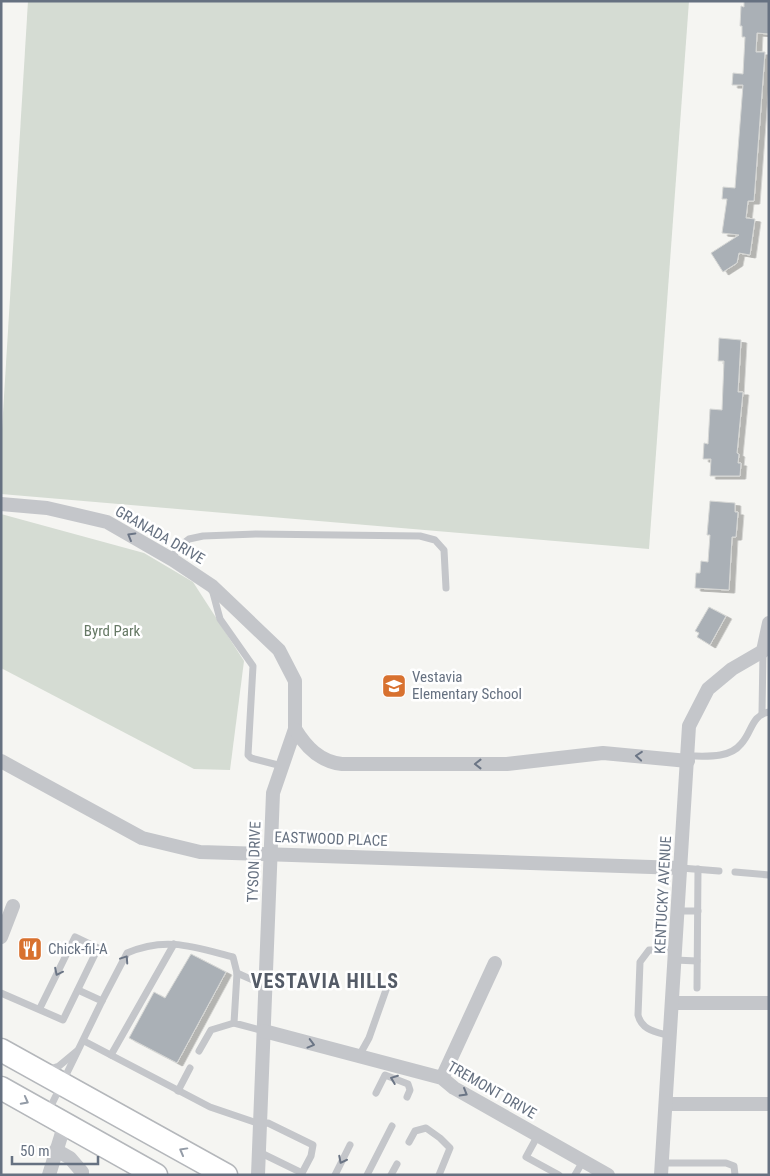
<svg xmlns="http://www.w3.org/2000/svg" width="770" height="1176" font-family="'Roboto Condensed',sans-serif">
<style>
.green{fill:#d5dcd3}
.building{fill:#aab0b6;stroke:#d6d7d5;filter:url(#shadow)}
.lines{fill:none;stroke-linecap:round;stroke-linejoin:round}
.primary-casing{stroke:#b4b7bb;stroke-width:25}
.service{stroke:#c4c6ca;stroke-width:7}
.minor{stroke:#c4c6ca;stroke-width:14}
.primary{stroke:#fff;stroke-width:22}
.oneway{stroke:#6b7585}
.oneway2{stroke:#949ca7}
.labels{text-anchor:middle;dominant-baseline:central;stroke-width:5;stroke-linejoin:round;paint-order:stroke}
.street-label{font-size:15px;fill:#667181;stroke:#fff}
.park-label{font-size:15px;fill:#667965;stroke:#fff}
.poi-label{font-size:15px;fill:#667181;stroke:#fff;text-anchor:start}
.district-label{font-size:20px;font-weight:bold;letter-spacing:1px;fill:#545b67;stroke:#fff}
</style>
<defs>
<filter id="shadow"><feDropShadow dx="5.5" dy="3" stdDeviation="0" flood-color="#0004"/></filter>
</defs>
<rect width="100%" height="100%" fill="#f5f5f2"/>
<g class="green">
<path d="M28 1H689L649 549 1 494V446Z"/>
<path d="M1 514 144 553 193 582 244 661 230 770 194 769 1 668Z"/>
</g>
<g class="building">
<path d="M744 1H769V34L757 33 756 52H765L754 201H748L746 218 755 219 750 255 739 253 737 263 723 272 711 253 739 235 722 233 727 199H722L723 187 735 188 743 85H732L733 73 743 74 745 37H742V26H740L741 6 744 7Z"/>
<path d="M719 338 741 340 738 392H743L737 453 739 454 738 463H741L740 476H710L711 459H703L704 443 708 444 710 409 722 410 724 361H718Z"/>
<path d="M710 501 735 503V512H738L736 537H732L729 590 695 588 696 573H700L701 561 708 562 710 535H707Z"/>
<path d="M709 607 726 616 710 645 697 637 699 633 695 631Z"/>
<path d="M191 954 226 972 177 1063 129 1038 154 992 165 998Z"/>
</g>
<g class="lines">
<defs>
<g id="primary">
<path d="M1 1050 226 1175"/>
<path d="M1 1088 156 1175"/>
</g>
</defs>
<use href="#primary" class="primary-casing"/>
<g class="service">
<path d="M173 560 176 549 189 539 203 536 256 534 420 536 435 540 444 550 446 588"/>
<path d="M212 589 220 619 253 666 248 755 251 758 282 766"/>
<path d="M762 713 763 652"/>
<path d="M688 756C705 756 729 759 741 744 752 733 751 715 769 712"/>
<path d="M681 868 719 871"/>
<path d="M735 872 769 875"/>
<path d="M678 911H698"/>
<path d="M675 960 697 961"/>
<path d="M237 973 266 986"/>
<path d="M697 988 698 869"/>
<path d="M1 993 63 1020 98 948 75 937 40 1008"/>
<path d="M102 1001 127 953C166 936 194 947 233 957L237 973 234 1023 264 1031"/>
<path d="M670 1036C657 1032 642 1031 638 1015L640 962 649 950H676"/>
<path d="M84 1041 210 1107 260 1124 268 1123 313 1145 311 1156 301 1175"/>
<path d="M199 1051 211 1030 234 1023"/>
<path d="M111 1055 174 944"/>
<path d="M359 1056 369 1038 387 987"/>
<path d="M47 1070 59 1066 77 1051"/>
<path d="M178 1091 190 1068"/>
<path d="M376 1093 385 1075 408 1084 410 1090 407 1097"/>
<path d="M48 1112 102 1001 78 990"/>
<path d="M538 1135 526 1157 559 1175"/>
<path d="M409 1142 415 1131 426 1128 440 1138 450 1148 439 1175"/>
<path d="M259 1152 302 1173"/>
<path d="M662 1163H726L734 1166 735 1175"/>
<path d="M335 1175 350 1145"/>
<path d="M367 1175 392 1126"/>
<path d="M391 1175 397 1164"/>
<path d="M575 1175 583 1161"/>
</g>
<g class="minor">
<path d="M1 504 47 508 107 522 173 560 212 586 279 650 295 681V729L273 793 258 1175"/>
<path d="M763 651 769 623"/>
<path d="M295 729C306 747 320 762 342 764H507L603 753 688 761"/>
<path d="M1 761 142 838 200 852 681 868"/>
<path d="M1 937 13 906"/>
<path d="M673 1003H769"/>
<path d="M264 1031 442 1078 454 1088 608 1175"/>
<path d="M442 1078 495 963"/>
<path d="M666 1104H769"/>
<path d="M56 1150 70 1158 82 1172V1175"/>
<path d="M49 1175 65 1123"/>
<path d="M661 1175 689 726 708 689 732 669 763 651"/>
</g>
<use href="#primary" class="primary"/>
</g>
<defs><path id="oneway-chevron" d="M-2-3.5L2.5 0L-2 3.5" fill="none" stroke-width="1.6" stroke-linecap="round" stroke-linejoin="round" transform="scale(1.25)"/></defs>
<g class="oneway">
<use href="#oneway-chevron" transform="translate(131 536) rotate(-150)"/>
<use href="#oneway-chevron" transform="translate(639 756) rotate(-175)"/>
<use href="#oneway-chevron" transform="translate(478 764) rotate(-180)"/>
<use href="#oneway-chevron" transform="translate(125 959) rotate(-56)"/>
<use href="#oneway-chevron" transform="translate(58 972) rotate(116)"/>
<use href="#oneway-chevron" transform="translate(311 1044) rotate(15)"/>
<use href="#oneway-chevron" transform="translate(394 1079) rotate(-159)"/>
<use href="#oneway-chevron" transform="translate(464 1093) rotate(30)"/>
<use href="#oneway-chevron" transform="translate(342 1160) rotate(117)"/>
</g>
<g class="oneway2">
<use href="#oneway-chevron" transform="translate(25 1101) rotate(28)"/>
<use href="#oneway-chevron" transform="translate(183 1151) rotate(-151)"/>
</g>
<defs>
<symbol id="school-square" viewBox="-11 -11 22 22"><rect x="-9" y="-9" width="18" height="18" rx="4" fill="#d8712f" stroke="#fff"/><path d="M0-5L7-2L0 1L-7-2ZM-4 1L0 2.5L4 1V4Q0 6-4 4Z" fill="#fff"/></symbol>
<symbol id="restaurant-square" viewBox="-11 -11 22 22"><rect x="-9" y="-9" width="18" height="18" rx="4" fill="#d8712f" stroke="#fff"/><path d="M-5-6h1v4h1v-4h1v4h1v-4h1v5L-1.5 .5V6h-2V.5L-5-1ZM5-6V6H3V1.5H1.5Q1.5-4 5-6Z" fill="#fff"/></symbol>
</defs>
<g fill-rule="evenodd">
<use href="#school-square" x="380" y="672" width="28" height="28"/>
<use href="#restaurant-square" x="16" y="935" width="28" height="28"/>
</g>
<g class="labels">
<g class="street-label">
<text transform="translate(160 535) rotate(30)">GRANADA DRIVE</text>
<text transform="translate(331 839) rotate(2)">EASTWOOD PLACE</text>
<text transform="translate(254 862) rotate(-88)">TYSON DRIVE</text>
<text transform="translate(663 895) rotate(-87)">KENTUCKY AVENUE</text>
<text transform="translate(492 1090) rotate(30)">TREMONT DRIVE</text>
</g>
<g class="park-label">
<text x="112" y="631">Byrd Park</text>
</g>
<g class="poi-label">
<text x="412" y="677">Vestavia<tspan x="412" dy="17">Elementary School</tspan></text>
<text x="48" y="949">Chick-fil-A</text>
</g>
<g class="district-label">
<text x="325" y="981">VESTAVIA HILLS</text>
</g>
</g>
<rect width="770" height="1176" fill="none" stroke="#667181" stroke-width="5"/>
<path d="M12 1156v8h86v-8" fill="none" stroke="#667181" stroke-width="2.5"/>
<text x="20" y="1156" font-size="15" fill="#667181" stroke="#ffffff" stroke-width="4" paint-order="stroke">50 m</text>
</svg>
